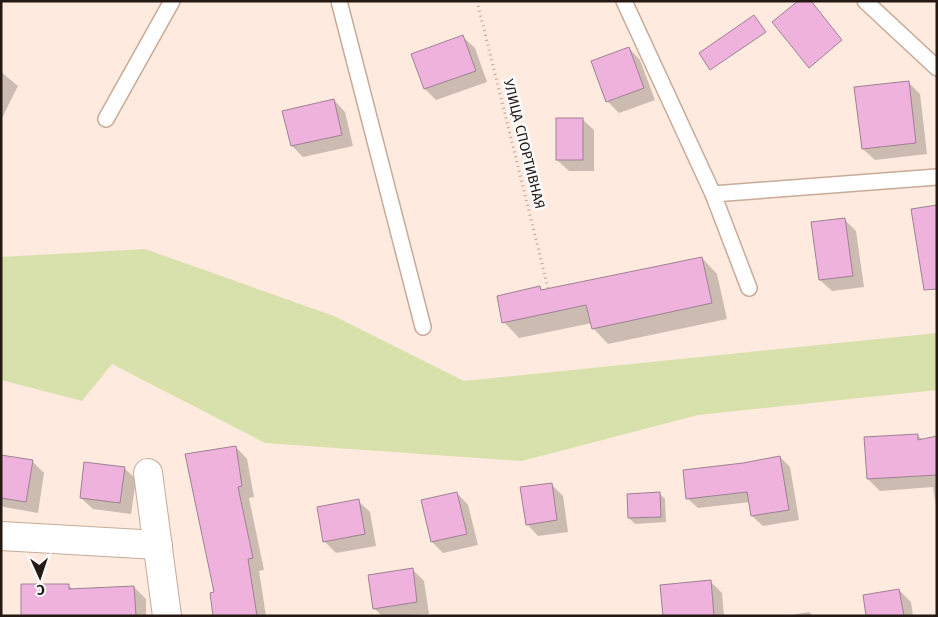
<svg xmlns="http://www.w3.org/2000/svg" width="938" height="617" font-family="'Fira Sans',sans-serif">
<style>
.green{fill:#d8e0ac}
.shadow{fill:#0003}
.building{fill:#efb2dc;stroke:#9e8194}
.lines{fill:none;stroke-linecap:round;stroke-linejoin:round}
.service-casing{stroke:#c8aa97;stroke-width:18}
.minor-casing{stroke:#c8aa97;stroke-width:30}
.path{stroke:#b5a49a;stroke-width:3;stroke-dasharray:1 4;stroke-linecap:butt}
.service{stroke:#fff;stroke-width:15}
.minor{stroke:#fff;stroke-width:28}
.labels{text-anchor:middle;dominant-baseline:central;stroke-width:5;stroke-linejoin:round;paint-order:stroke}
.street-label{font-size:14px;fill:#251a13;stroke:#fcfcfc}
</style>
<rect width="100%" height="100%" fill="#feeade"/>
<path class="green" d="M145 249 334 316 464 381 937 333V390L698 415 522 461 265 443 112 364 82 401 1 380V257Z"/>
<g class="shadow">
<path d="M463 37 475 48 487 82 436 100 425 89Z"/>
<path d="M629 48 640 60 655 100 619 113 607 101Z"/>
<path d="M1 72 18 86 1 120Z"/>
<path d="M908 82 920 94 927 154 875 160 863 149Z"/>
<path d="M334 100 345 112 353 146 303 157 292 146Z"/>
<path d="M582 119 594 130V171H569L557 160Z"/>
<path d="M844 219 856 231 864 287 832 291 820 280Z"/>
<path d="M702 258 717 274 727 319 608 344 593 328 592 323 519 338 504 322 540 288 543 291Z"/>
<path d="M917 435 923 440 937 437V512L933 487 880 491 868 479 866 438Z"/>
<path d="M236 447 247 459 254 497 249 498 264 570 259 571 266 616H215V593Z"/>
<path d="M1 456 32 461 44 473 38 513 4 507 1 505Z"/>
<path d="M780 457 790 467 799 520 763 526 752 516 750 502 698 508 687 498 743 465Z"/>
<path d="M124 468 136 479 131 514 93 509 81 498Z"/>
<path d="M551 484 563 496 568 532 538 536 527 524Z"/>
<path d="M457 493 468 505 478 545 443 553 432 542Z"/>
<path d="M659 493 665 499 666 522 635 524 629 518Z"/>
<path d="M358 501 370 512 376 546 336 553 325 542Z"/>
<path d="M412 569 424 581 429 614 382 616 374 608Z"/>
<path d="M710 581 722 593 724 616H665Z"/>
<path d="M69 586 74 590 134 587 146 599V616H22Z"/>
<path d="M899 590 911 602 913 616H868Z"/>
<path d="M809 612 813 616H785Z"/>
</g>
<g class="building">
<path d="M798 1H811L842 40 809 68 772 22Z"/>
<path d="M754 15 766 32 710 70 699 53Z"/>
<path d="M463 35 476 71 424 89 411 54Z"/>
<path d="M629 47 644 88 606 102 591 61Z"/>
<path d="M909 81 916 143 862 149 854 87Z"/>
<path d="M334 99 342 135 291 146 282 111Z"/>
<rect x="556" y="118" width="27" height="42"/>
<path d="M937 205V289L924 290 911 209Z"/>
<path d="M845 218 853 276 819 280 811 222Z"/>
<path d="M702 257 712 303 592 329 586 305 502 323 497 296 540 286 541 290Z"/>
<path d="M918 434V440L937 436V475L867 479 864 437Z"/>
<path d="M236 446 242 486 238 487 253 558 248 559 257 616H213L210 593 214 592 185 454Z"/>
<path d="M1 455 33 460 26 502 1 498Z"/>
<path d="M780 456 789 510 751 516 747 492 686 499 683 470 743 463Z"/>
<path d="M84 462 125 467 120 503 80 498Z"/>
<path d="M552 483 557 520 526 525 520 487Z"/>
<path d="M457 492 467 534 431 542 421 500Z"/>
<path d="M660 492 661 517 628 518 627 494Z"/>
<path d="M359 499 365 534 323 542 317 507Z"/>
<path d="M413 568 417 602 373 609 368 575Z"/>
<path d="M711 580 714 616H663L660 585Z"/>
<path d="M21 584H69V589L134 586 136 616H21Z"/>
<path d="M899 589 904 616H866L863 595Z"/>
</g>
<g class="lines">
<defs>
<g id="service">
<path d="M339 1 423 327"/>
<path d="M624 1 713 194"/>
<path d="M865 1 937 68"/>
<path d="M106 119 172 1"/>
<path d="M749 288 713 194 937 177"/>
</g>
<g id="minor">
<path d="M148 473 167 616"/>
<path d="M1 536 158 545"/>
</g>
</defs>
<use href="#service" class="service-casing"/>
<use href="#minor" class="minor-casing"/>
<path class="path" d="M477 1 549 292"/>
<use href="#service" class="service"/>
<use href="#minor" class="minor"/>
</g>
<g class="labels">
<g class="street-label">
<text transform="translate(524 144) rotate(76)">УЛИЦА СПОРТИВНАЯ</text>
</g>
</g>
<rect width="938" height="617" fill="none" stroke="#251a13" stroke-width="5"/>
<g transform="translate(40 577) rotate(177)" stroke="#fcfcfc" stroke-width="4" paint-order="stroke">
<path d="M0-4L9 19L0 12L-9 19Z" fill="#251a13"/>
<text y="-8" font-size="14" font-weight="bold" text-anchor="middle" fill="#251a13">С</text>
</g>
</svg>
